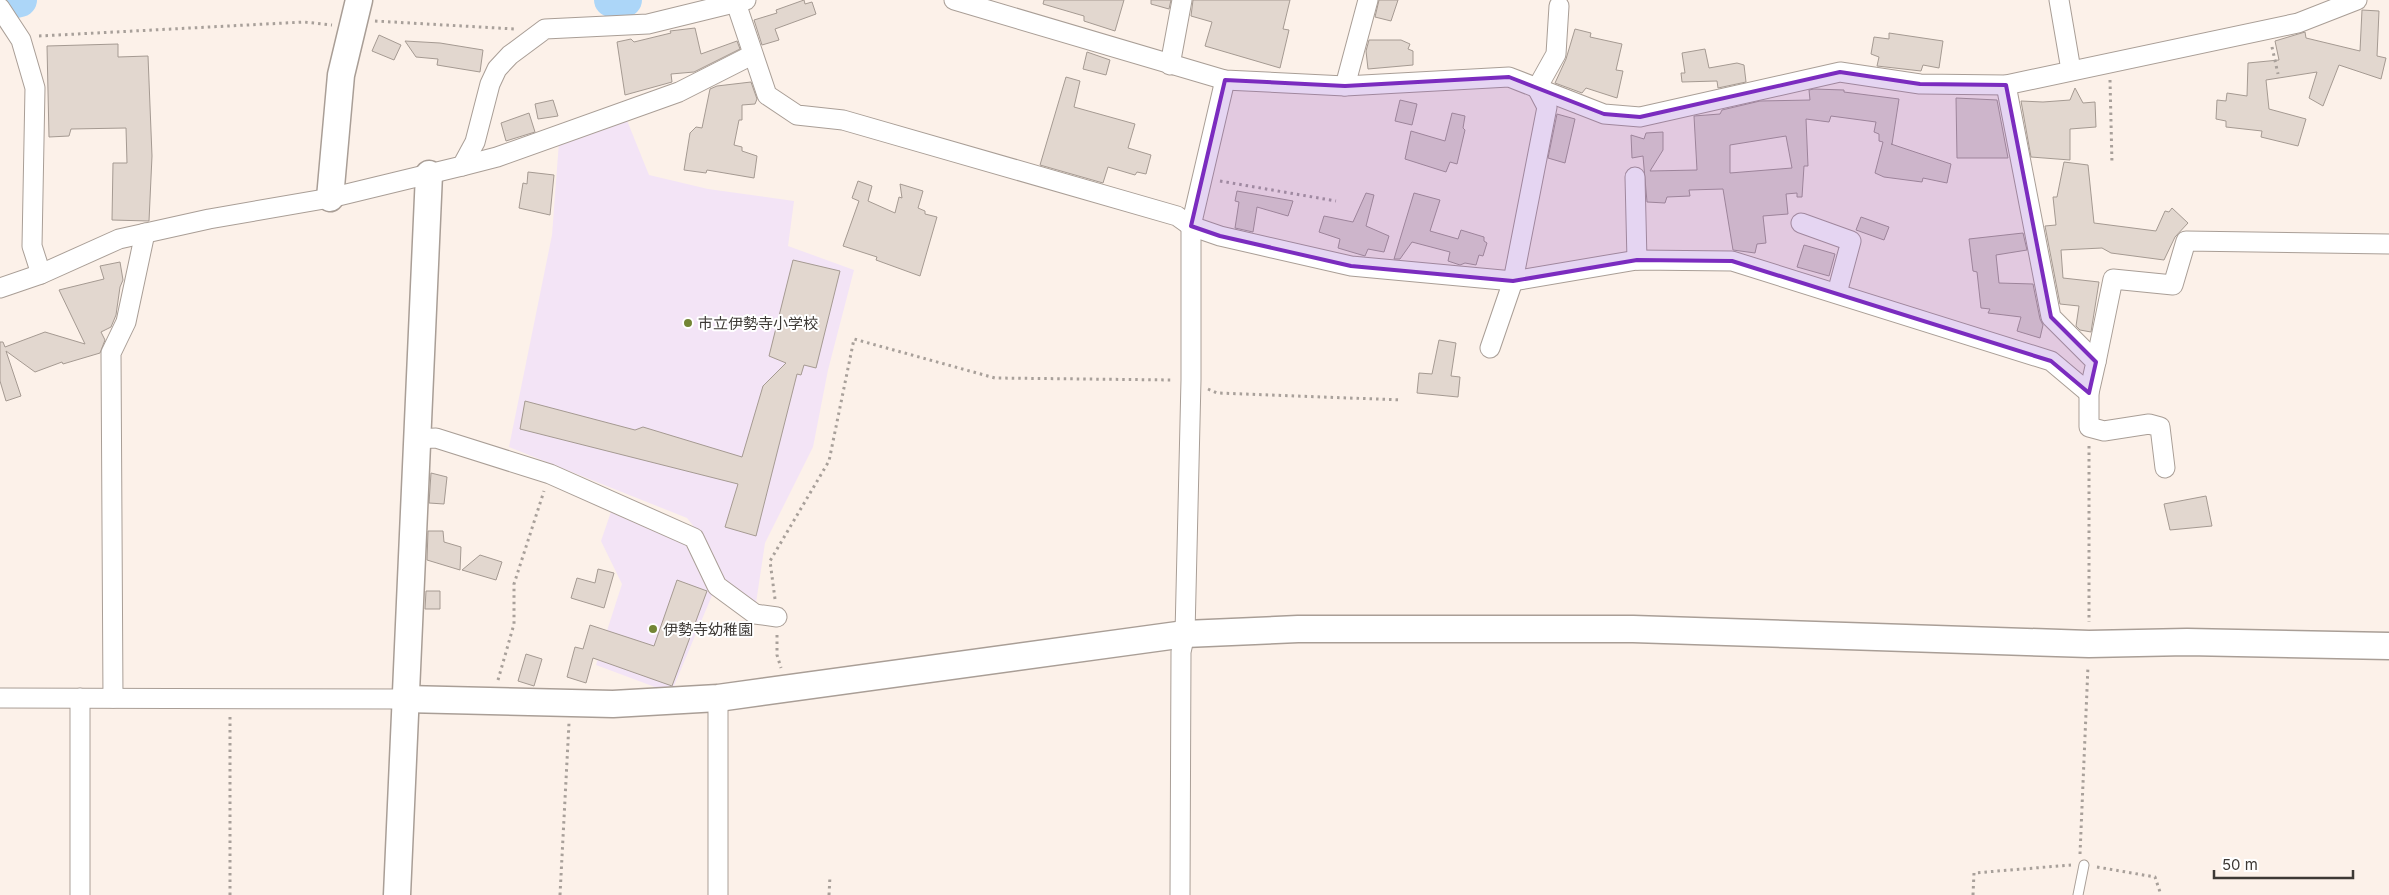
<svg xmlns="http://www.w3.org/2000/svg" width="2389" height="895" font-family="Inter,'Noto Sans JP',sans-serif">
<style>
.education{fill:#f3e4f6}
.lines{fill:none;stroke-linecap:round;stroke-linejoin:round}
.river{stroke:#acd6f8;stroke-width:34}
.building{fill:#e2d7cf;stroke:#a59a92;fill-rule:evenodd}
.lane-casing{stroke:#a99e96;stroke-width:11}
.street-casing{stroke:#a99e96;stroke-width:21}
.secondary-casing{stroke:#a99e96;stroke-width:29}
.path{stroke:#a8a09a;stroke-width:3;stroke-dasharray:2.5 4;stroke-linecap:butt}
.lane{stroke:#fff;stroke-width:9}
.street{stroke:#fff;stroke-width:19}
.secondary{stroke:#fff;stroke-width:26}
.marked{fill:#7b2cbf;fill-opacity:0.2;stroke:#7b2cbf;stroke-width:4;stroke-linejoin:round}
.poi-dot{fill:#738535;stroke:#fff;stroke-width:2}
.labels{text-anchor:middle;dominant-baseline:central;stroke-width:4;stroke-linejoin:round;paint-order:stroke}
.poi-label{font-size:15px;fill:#3d3935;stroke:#fff;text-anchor:start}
</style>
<rect width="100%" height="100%" fill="#fcf1e9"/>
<g class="education">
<path d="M626 118 649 175 708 189 794 201 788 246 854 270 828 370 813 447 765 543 756 603 720 578 707 543 687 518 509 447 552 235 559 142Z"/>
<path d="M613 506 688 540 713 593 671 693 596 665 622 584 601 541Z"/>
</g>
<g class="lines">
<g class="river">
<path d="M611 0H625"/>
<path d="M0 5 20 0"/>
</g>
</g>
<g class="building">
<path d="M804 0 805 4 812 2 816 14 775 29 779 40 762 45 754 20 777 13 776 10Z"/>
<path d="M1044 0H1124L1115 31 1084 21V16L1043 4Z"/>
<path d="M1151 0H1171L1169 9 1151 4Z"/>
<path d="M1193 0H1290L1283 29 1289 30 1280 68 1205 46 1212 22 1191 16Z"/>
<path d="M1379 0H1398L1391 21 1375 17Z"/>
<path d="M2362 10 2379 11 2377 56 2386 58 2381 79 2339 65 2323 106 2309 98 2317 72 2266 80 2269 109 2306 119 2298 146 2261 137 2262 131 2226 127V121L2216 119 2217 100 2226 101 2227 93 2247 96 2248 63 2279 60 2275 41 2305 32 2306 38 2360 51Z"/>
<path d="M695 28 701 54 737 41 740 49 694 72 671 74 672 82 625 95 617 42 631 39 634 42 671 33 670 31Z"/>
<path d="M1575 29 1591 33 1590 37 1622 44 1616 70 1623 71 1617 98 1586 88 1582 93 1555 83 1566 59Z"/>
<path d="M1889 33 1943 41 1939 68 1923 65 1921 71 1877 66 1879 57 1871 54 1874 37 1889 39Z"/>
<path d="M379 35 401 45 394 60 372 51Z"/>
<path d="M1369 40H1401L1410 44 1408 49 1413 51V65L1368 69 1366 51Z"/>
<path d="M405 41 440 43 483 50 480 72 437 65 438 59 416 57Z"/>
<path d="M118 44V57L148 56 152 156 149 221 112 220 113 163H127L126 128 71 129 69 136 49 137 47 46Z"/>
<path d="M1705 49 1709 68 1737 63 1744 65 1746 82 1718 88 1717 81 1682 82 1681 73H1685L1682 53Z"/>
<path d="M1087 52 1110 60 1106 75 1083 69Z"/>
<path d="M1066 77 1080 81 1074 107 1135 124 1128 148 1151 155 1146 174 1137 172 1135 175 1108 167 1103 183 1040 165Z"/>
<path d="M751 82 757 99 755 104 742 105V120H739L734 145 742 147V151L757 156 754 178 707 170 706 173 684 170 690 133 696 127 702 128 710 89 717 86Z"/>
<path d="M2075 88 2083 103 2095 102 2096 127 2070 129V160L2031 157 2021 101 2043 102 2070 100Z"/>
<path d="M1814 89 1844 90V92L1899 99 1892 144H1891L1951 164 1947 183 1923 178 1922 182 1884 177 1875 173 1883 142 1879 141V134L1874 132 1876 122 1831 116 1829 122 1806 119 1808 166H1804L1802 197H1797V193L1786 194 1788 214 1763 216 1766 243 1757 244 1755 253 1733 250 1723 189 1689 190 1690 196 1667 197 1665 203 1647 202 1643 156 1632 158 1631 135 1644 139 1646 133 1663 132V150L1650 171 1697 170 1694 116 1720 114 1722 110 1760 101 1810 100 1809 90ZM1786 136 1792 168 1730 173V145Z"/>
<path d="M1956 98 1997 100 2008 158H1957Z"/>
<path d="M553 100 558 116 538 119 535 104Z"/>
<path d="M1400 100 1417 104 1412 125 1395 121Z"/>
<path d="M529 113 535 132 506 141 501 123Z"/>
<path d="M1452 113 1465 116 1463 128 1465 130 1457 164 1450 162 1446 172 1405 159 1411 131 1445 141Z"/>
<path d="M1557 114 1575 119 1565 163 1548 158Z"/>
<path d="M2064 162 2088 165 2094 223 2156 231 2165 211 2169 212 2172 208 2188 223 2175 237 2164 260 2111 253 2102 248 2061 250 2063 278 2099 282 2091 332 2080 330 2076 326 2079 306 2060 304 2045 226 2056 225 2053 197H2057Z"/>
<path d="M528 172 554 175 550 215 519 208 523 183 527 184Z"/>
<path d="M858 181 872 186 868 201 895 213 899 197 902 198 900 184 923 191 918 208 925 211V214L937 217 920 276 876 260 877 257 843 246 859 201 852 198Z"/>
<path d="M1237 191 1293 201 1288 216 1257 207 1253 232 1235 228 1239 202 1235 201Z"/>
<path d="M1366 193 1374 195 1366 226 1389 236 1384 252 1368 249 1365 256 1338 248 1340 239 1319 232 1324 216 1353 222Z"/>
<path d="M1414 193 1440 200 1430 231 1458 239 1461 230 1484 237V241L1487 243 1483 256 1479 255 1476 265 1465 263 1460 265 1448 261 1450 252 1412 242 1400 259H1394Z"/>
<path d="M1861 217 1889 227 1884 240 1856 230Z"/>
<path d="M2023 233 2027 250 1996 255 1999 283 2033 284 2040 319 2043 325 2040 338 2017 331 2021 317 1988 313 1990 309 1981 308 1977 272 1973 271 1969 239Z"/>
<path d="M1804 245 1835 254 1829 276 1797 267Z"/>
<path d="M793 260 840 271 816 368 804 365 801 375 797 374 756 536 725 527 738 484 520 429 525 401 635 430 643 427 742 457 763 386 786 363 769 356Z"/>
<path d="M120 262 123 280 120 287 116 315 111 327 101 332 105 340 100 353 63 364 62 362 35 372 6 351 21 396 6 401 0 381V342H3L5 347 45 332 85 344 59 290 104 279 100 266Z"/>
<path d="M1439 340 1456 343 1451 376 1460 377 1458 397 1417 393 1419 373 1432 374Z"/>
<path d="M431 473 447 477 444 504 429 503Z"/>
<path d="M2206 496 2212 526 2170 530 2164 504Z"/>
<path d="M428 531H443L444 542 461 547 460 570 427 560Z"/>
<path d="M480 555 502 562 496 580 462 570Z"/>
<path d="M598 569 614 573 604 608 571 598 577 578 595 583Z"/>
<path d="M677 580 707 591 672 686 593 658 586 683 567 677 575 647 583 649 590 625 654 646Z"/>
<path d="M426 591H440V609H425Z"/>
<path d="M526 654 542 659 534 686 518 681Z"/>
</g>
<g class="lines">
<defs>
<path id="lane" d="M2078 895 2084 865"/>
<g id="street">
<path d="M954 0 1225 80 1345 86 1509 77 1604 114 1640 117 1840 72 1920 84 2006 85 2298 23 2357 0"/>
<path d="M2059 0 2071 70"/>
<path d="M736 3 767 95 797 115 843 120 1177 216 1191 226 1220 236 1351 266 1513 281 1637 260 1732 261 2051 361 2089 393"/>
<path d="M0 8 21 40 35 88 32 246 41 274"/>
<path d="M1170 65 1182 0"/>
<path d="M2006 85 2051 317 2096 362 2089 393V427L2104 431 2149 424 2160 427 2165 468"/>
<path d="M1345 86 1368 0"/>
<path d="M462 166 497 157 679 92 752 55"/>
<path d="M1635 177 1637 260"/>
<path d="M1801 223 1851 241 1837 293"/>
<path d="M0 288 41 274 119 239 209 219 330 198 462 166 475 142 490 84 497 69 510 55 545 29 648 24 746 0"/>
<path d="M1490 348 1513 281 1547 107 1537 88 1556 54 1559 6"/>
<path d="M2096 362 2113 279 2173 285 2186 241 2389 244"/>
<path d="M417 439 436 438 550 474 694 538 717 586 755 614 777 617"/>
<path d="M0 698 405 699"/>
<path d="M113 698 111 353 126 322 145 233"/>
<path d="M80 895V698"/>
<path d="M718 895V698"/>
<path d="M1180 895 1181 652 1185 634 1191 380V226L1225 80"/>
</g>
<g id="secondary">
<path d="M330 198 341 75 359 0"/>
<path d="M405 699 613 704 718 698 1185 634 1298 629H1633L2089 644 2187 642 2389 646"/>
<path d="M397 895 429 174"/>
</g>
</defs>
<use href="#lane" class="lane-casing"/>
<use href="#street" class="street-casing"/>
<use href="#secondary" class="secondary-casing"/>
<g class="path">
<path d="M375 21 514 29"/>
<path d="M39 36 304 22 332 25"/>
<path d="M2272 47 2278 74"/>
<path d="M2110 80 2112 164"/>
<path d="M1220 181 1336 201"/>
<path d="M1208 389 1217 393 1402 400"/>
<path d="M2089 446V622"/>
<path d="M775 599 770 561 829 461 854 339 995 378 1174 380"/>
<path d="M777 635V655L781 668"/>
<path d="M498 680 514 624V584L544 491"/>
<path d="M230 717V895"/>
<path d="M2080 854 2088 666"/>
<path d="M2097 867 2155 877 2161 895"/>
<path d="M560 895 569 723"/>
<path d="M829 895 830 876"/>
<path d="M1973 895 1974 873 2071 865"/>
</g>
<use href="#lane" class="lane"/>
<use href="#street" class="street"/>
<use href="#secondary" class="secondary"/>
</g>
<path class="marked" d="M1840 72 1920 84 2006 85 2051 317 2096 362 2089 393 2051 361 1732 261 1637 260 1513 281 1351 266 1220 236 1191 226 1225 80 1345 86 1509 77 1604 114 1640 117Z"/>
<g class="poi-dot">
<circle cx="688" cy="323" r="5"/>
<circle cx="653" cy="629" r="5"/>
</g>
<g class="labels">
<g class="poi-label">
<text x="698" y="323">市立伊勢寺小学校</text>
<text x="663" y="629">伊勢寺幼稚園</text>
</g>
</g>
<path d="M2214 870v8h139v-8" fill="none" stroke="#3d3935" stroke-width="2.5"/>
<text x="2222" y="870" font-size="15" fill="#3d3935" stroke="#ffffff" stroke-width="4" paint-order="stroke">50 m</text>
</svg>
